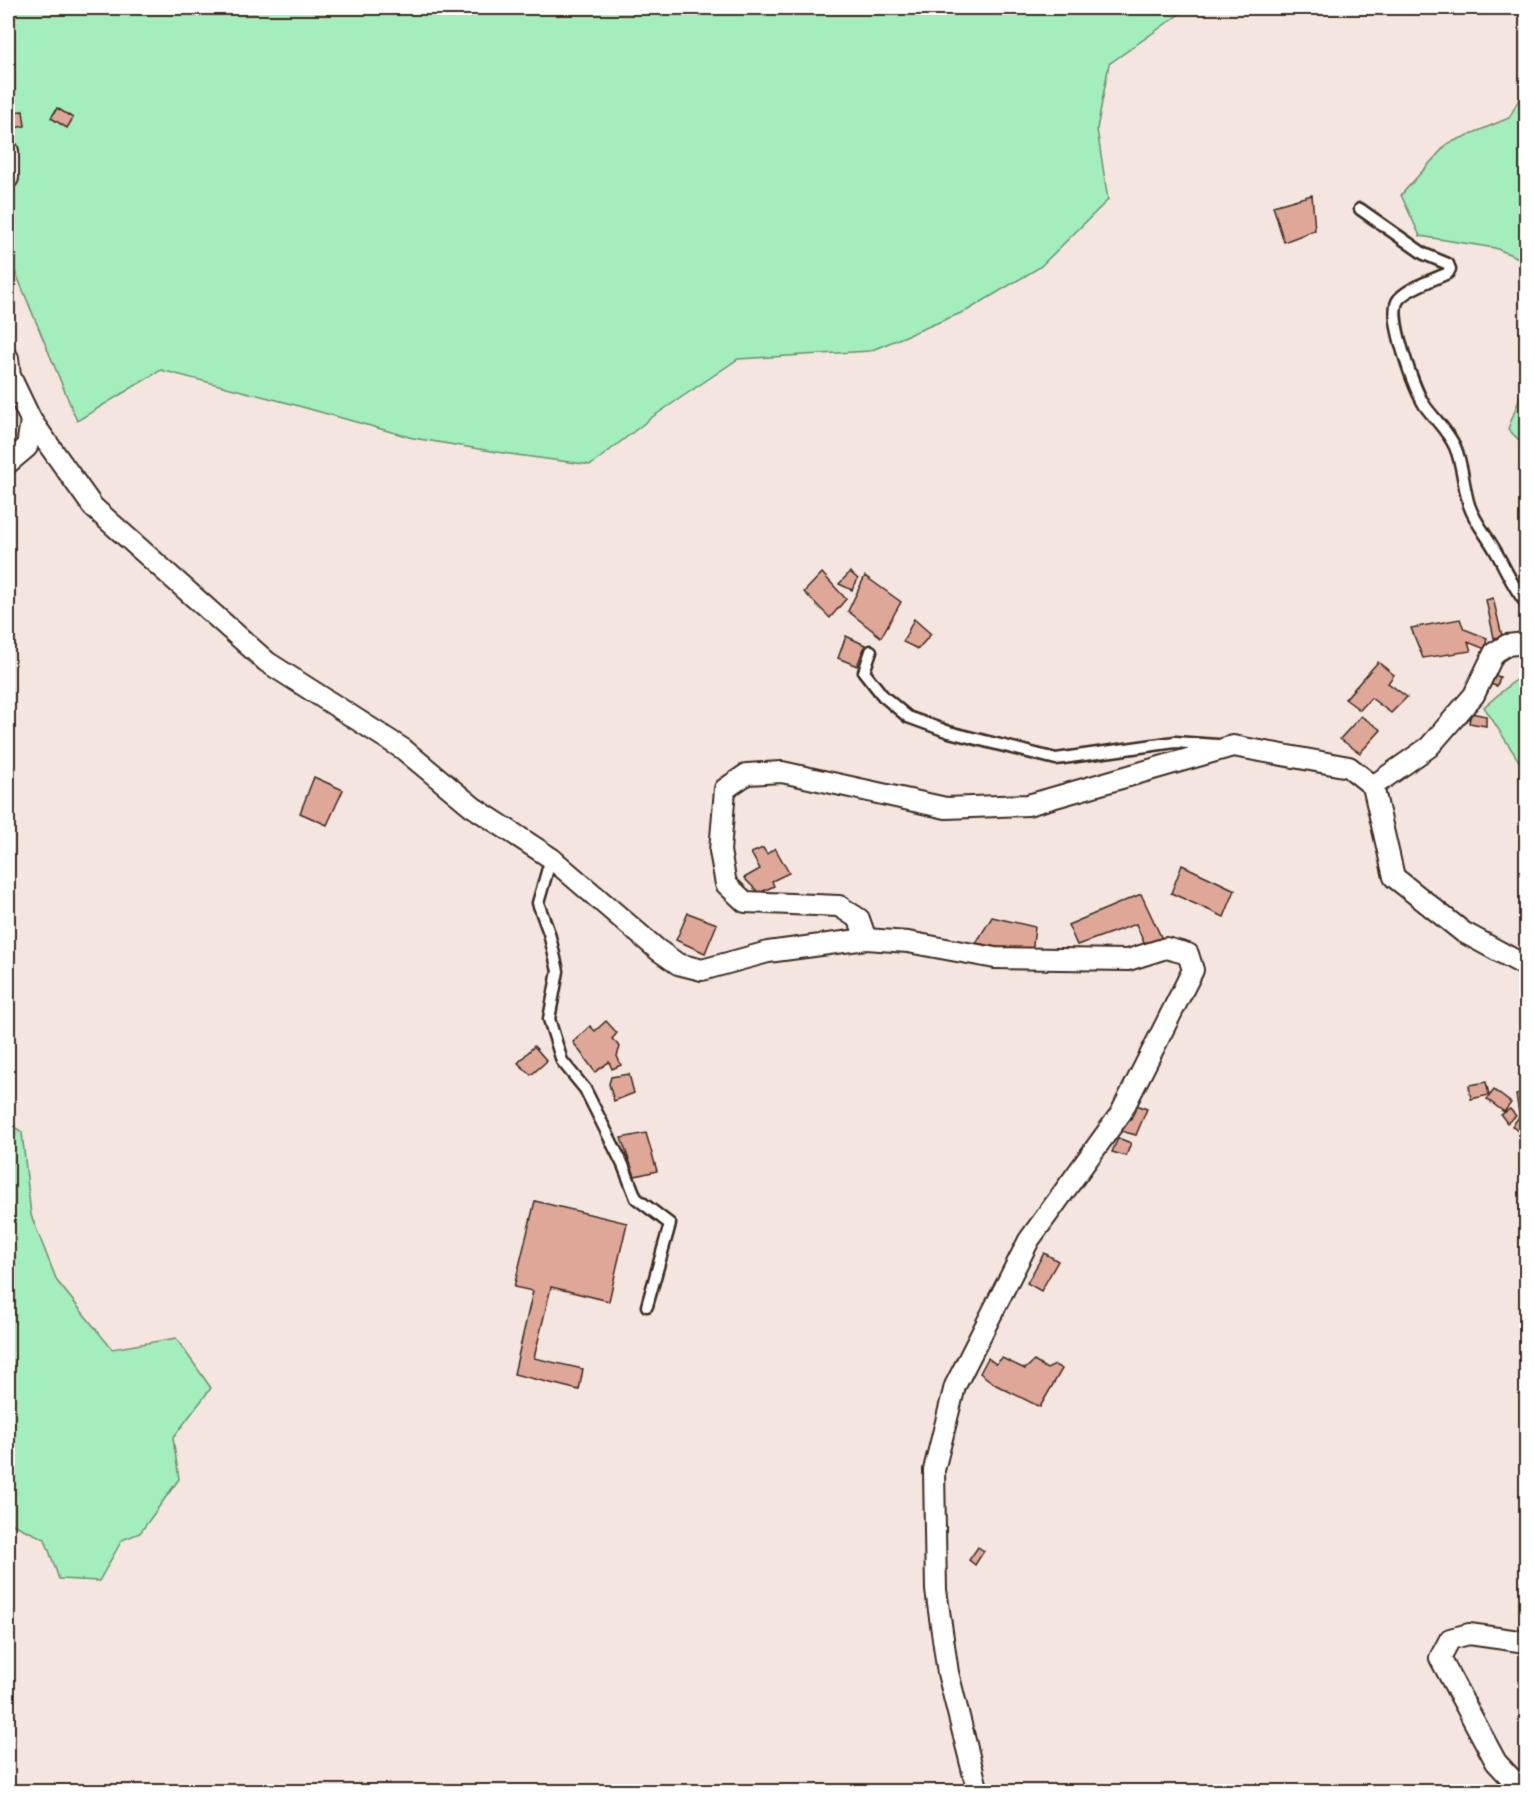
<svg xmlns="http://www.w3.org/2000/svg" width="1534" height="1799" font-family="'Balsamiq Sans',sans-serif">
<style>
.green{fill:#a4edbc;stroke:#708c6d;stroke-width:1.5}
.building{fill:#dea797;stroke:#3b2a1e;stroke-width:1.5}
.lines{fill:none;stroke-linecap:round;stroke-linejoin:round}
.lane-casing{stroke:#3b2a1e;stroke-width:15}
.street-casing{stroke:#3b2a1e;stroke-width:24}
.lane{stroke:#fff;stroke-width:10}
.street{stroke:#fff;stroke-width:20}
</style>
<rect width="100%" height="100%" fill="#f5e5e0"/>
<filter id="ink" filterUnits="userSpaceOnUse"><feTurbulence type="fractalNoise" baseFrequency=".0167" numOctaves="2"/><feDisplacementMap in="SourceGraphic" scale="12" xChannelSelector="R" yChannelSelector="G"/><feConvolveMatrix kernelMatrix="1 2 1 2 8 2 1 2 1" color-interpolation-filters="sRGB"/></filter>
<g filter="url(#ink)">
<g class="green">
<path d="M14 8H1188L1109 64 1097 129 1108 200 1040 267 968 310 870 351 738 359 651 418 591 465 509 454 413 438 288 403 161 370 77 421 13 266 15 122Z"/>
<path d="M1526 86V261L1495 248 1420 236 1401 195 1447 144 1509 118Z"/>
<path d="M1526 381V447L1508 429Z"/>
<path d="M1526 671V772L1484 707Z"/>
<path d="M8 1123 22 1132 31 1215 57 1281 112 1349 176 1338 211 1388 173 1438 179 1479 140 1533 122 1540 99 1581 59 1579 45 1539 8 1522Z"/>
</g>
<g class="building">
<path d="M57 108 73 118 67 128 51 118Z"/>
<path d="M23 111 25 126 8 129V112Z"/>
<path d="M1312 195 1315 230 1284 242 1273 206Z"/>
<path d="M850 572 858 579 852 590 839 584Z"/>
<path d="M822 573 846 599 830 618 804 592Z"/>
<path d="M865 576 901 602 881 637 848 611Z"/>
<path d="M1493 598 1502 636 1494 638 1486 600Z"/>
<path d="M914 619 931 634 918 649 903 642Z"/>
<path d="M1460 619 1464 629 1487 638 1485 649 1468 642 1471 651 1423 658 1411 628Z"/>
<path d="M846 636 865 645 857 666 838 658Z"/>
<path d="M1378 662 1394 675 1388 683 1407 697 1391 713 1371 698 1360 710 1345 699Z"/>
<path d="M1492 674 1500 677 1497 686 1489 684Z"/>
<path d="M1471 713 1486 716V726L1469 723Z"/>
<path d="M1361 716 1381 730 1360 753 1340 739Z"/>
<path d="M314 777 343 790 327 825 300 813Z"/>
<path d="M763 848 767 854 775 848 789 873 772 881 774 886 759 893 744 878 760 869 751 853Z"/>
<path d="M1182 865 1235 890 1224 917 1171 893Z"/>
<path d="M1141 894 1162 939 1144 943 1136 924 1077 945 1068 925Z"/>
<path d="M688 913 717 924 705 953 676 940Z"/>
<path d="M992 917 1035 927 1032 954 976 943Z"/>
<path d="M606 1021 617 1033 612 1039 620 1047 617 1056 621 1065 612 1069 609 1062 595 1072 573 1042 590 1026 595 1031Z"/>
<path d="M534 1046 547 1061 531 1075 518 1063Z"/>
<path d="M629 1074 634 1093 614 1101 609 1084 611 1077Z"/>
<path d="M1486 1082 1489 1095 1471 1099 1469 1085Z"/>
<path d="M1494 1090 1511 1103 1504 1112 1487 1099Z"/>
<path d="M1526 1092V1112L1519 1113 1516 1095Z"/>
<path d="M1134 1104 1147 1109 1136 1135 1121 1131Z"/>
<path d="M1510 1109 1516 1116 1507 1123 1501 1115Z"/>
<path d="M1519 1117 1526 1123 1520 1133 1512 1126Z"/>
<path d="M646 1133 657 1171 635 1176 621 1138Z"/>
<path d="M1118 1138 1131 1143 1126 1156 1112 1152Z"/>
<path d="M535 1201 627 1223 609 1301 551 1287 534 1358 583 1369 579 1390 514 1374 533 1291 514 1287Z"/>
<path d="M1044 1253 1058 1261 1041 1291 1027 1283Z"/>
<path d="M988 1358 996 1364 1002 1358 1025 1369 1034 1361 1047 1369 1055 1365 1062 1369 1040 1407 996 1385 980 1373Z"/>
<path d="M978 1547 984 1551 975 1565 969 1560Z"/>
</g>
<g class="lines">
<defs>
<g id="lane">
<path d="M1360 209 1424 254 1448 264 1450 269 1448 273C1435 279 1402 290 1397 302 1389 320 1414 389 1425 406 1435 420 1448 431 1455 447 1463 465 1463 486 1469 505 1475 523 1487 535 1496 552 1506 569 1513 588 1526 603"/>
<path d="M871 651 864 672 883 696 908 717 949 732 1056 759 1175 742 1217 745"/>
<path d="M551 858 538 903 549 933 558 971 549 1019 562 1061 585 1089 623 1165 636 1198 670 1224 647 1306"/>
</g>
<g id="street">
<path d="M8 151V178"/>
<path d="M8 358 10 376 31 420 93 507 267 662 403 749 473 807 551 858 658 950 678 964 702 970 768 952 866 939 859 919 839 906 745 902 726 884 720 851 725 789 747 774 782 772 946 808 1028 805 1233 746 1349 767 1373 786 1394 877 1463 932 1526 966"/>
<path d="M8 463 27 447 31 420"/>
<path d="M1373 786 1429 747 1474 695 1494 653 1507 645 1526 643"/>
<path d="M866 939 908 942 995 958 1128 960 1166 948 1188 954 1193 970 1121 1113 1029 1240 955 1386 934 1470 936 1590 948 1673 978 1792"/>
<path d="M1524 1792 1496 1762 1440 1658 1450 1639 1469 1634 1526 1642"/>
</g>
</defs>
<use href="#lane" class="lane-casing"/>
<use href="#street" class="street-casing"/>
<use href="#lane" class="lane"/>
<use href="#street" class="street"/>
</g>
</g>
<rect width="1534" height="1799" fill="none" stroke="#fff" stroke-width="30"/>
<rect x="15" y="15" width="1504" height="1769" fill="none" stroke="#3b2a1e" stroke-width="2" filter="url(#ink)"/>
</svg>
